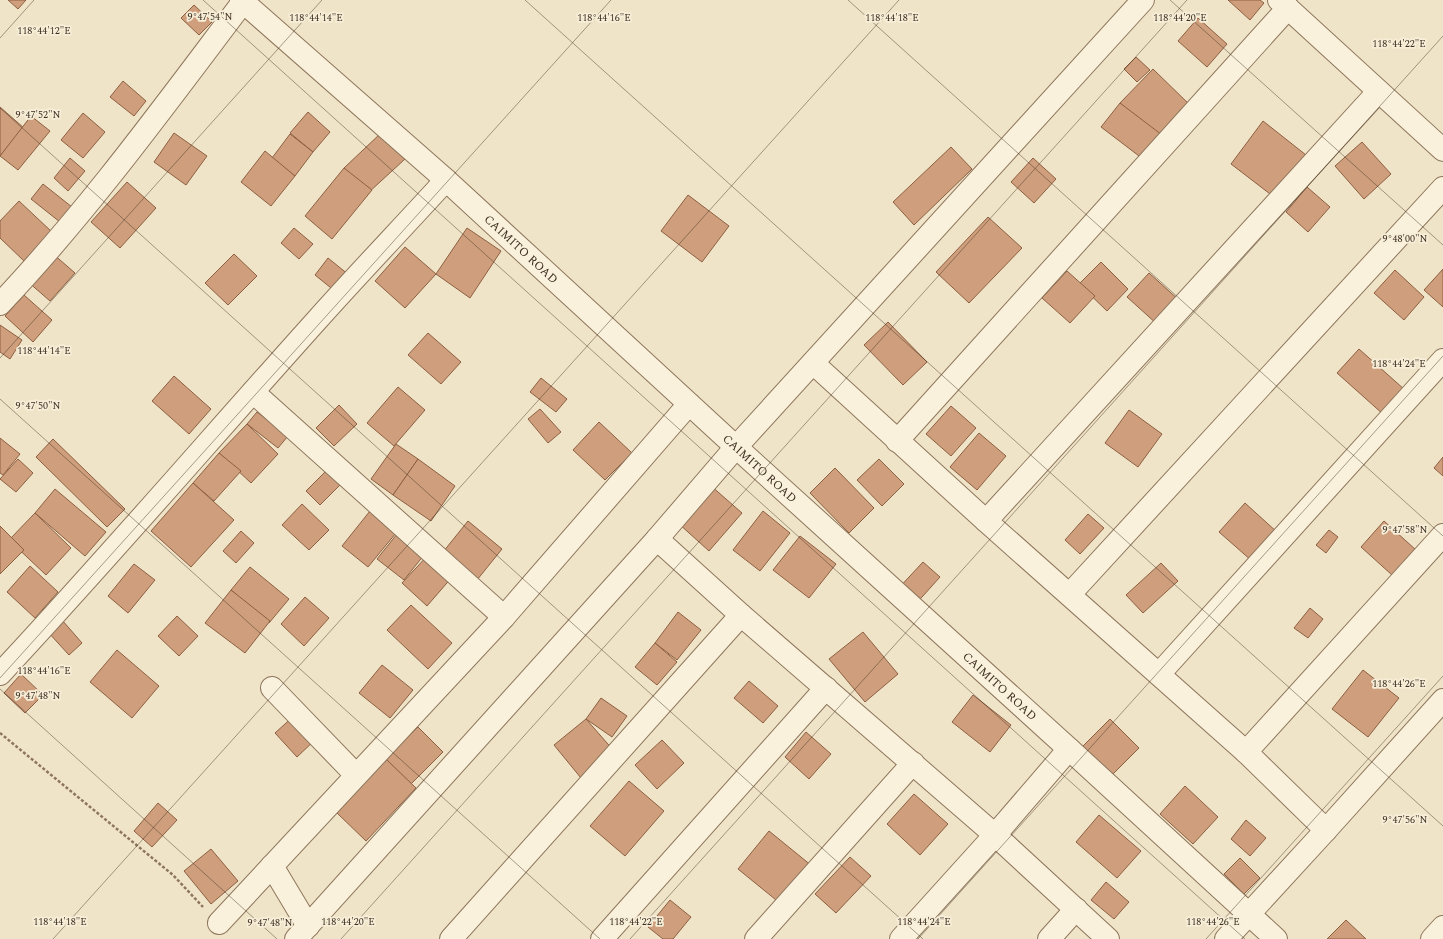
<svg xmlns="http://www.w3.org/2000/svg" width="1443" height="939" font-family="Spectral,serif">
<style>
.building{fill:#cf9f7d;stroke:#8d5f41}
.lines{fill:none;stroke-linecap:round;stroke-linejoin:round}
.minor-casing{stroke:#8d765c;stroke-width:24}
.path{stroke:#8d765c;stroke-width:2.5;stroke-dasharray:3 2;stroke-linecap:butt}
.minor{stroke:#faf1dc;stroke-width:22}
.ticks{fill:none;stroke:#3d2e20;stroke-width:1;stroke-opacity:0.45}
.labels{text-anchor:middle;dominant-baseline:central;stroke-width:3.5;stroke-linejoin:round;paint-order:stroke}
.street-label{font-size:12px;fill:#3d2e20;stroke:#f7eed8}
.ticks-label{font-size:10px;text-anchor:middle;fill:#3d2e20;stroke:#f7eed8;stroke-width:3.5;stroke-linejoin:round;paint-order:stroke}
</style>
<rect width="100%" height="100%" fill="#f0e4c8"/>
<g class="building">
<path d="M8 0H26L18 9Z"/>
<path d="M1228 0H1260L1264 3 1250 20Z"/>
<path d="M194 5 212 22 199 35 181 18Z"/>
<path d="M1198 18 1227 44 1207 67 1178 41Z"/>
<path d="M1136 57 1150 70 1137 82 1124 69Z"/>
<path d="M1153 69 1193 108 1160 142 1120 103Z"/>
<path d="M123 81 146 101 134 116 110 97Z"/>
<path d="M1120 103 1162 135 1143 159 1101 127Z"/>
<path d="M0 107 24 128 0 156Z"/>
<path d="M308 112 330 132 313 152 290 133Z"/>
<path d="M83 113 105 132 83 158 61 140Z"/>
<path d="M31 116 50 131 18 170 0 156Z"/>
<path d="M1263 121 1306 155 1274 197 1231 164Z"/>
<path d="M174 133 207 156 186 185 154 162Z"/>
<path d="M381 133 405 159 368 193 344 168Z"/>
<path d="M290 134 313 152 295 176 272 158Z"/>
<path d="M1362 142 1391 174 1364 199 1335 166Z"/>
<path d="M951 147 972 169 914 225 893 202Z"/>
<path d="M265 151 295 176 271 206 241 182Z"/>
<path d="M70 158 85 171 68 191 54 178Z"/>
<path d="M1033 158 1056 179 1034 203 1011 182Z"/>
<path d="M344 168 372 190 332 239 305 216Z"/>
<path d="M127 182 156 208 120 248 91 222Z"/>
<path d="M43 184 77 211 65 226 31 199Z"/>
<path d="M1307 187 1330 207 1308 232 1286 212Z"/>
<path d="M688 195 729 226 702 262 661 231Z"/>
<path d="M19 201 52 232 24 261 0 238V221Z"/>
<path d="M988 217 1022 248 969 303 936 272Z"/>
<path d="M294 228 313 244 299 259 281 243Z"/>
<path d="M467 228 501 251 470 298 436 274Z"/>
<path d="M405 247 436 274 405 308 375 281Z"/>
<path d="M52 253 75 273 50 301 27 281Z"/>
<path d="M234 254 257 276 228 305 205 283Z"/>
<path d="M328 258 349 275 336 292 315 275Z"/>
<path d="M1101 262 1128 289 1107 311 1079 284Z"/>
<path d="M1443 269V307L1424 290Z"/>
<path d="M1395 270 1424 297 1404 320 1374 293Z"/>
<path d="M1067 271 1095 296 1070 323 1042 298Z"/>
<path d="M1149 273 1180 301 1158 325 1127 297Z"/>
<path d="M24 295 52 320 33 342 5 316Z"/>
<path d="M888 322 927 362 903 385 864 345Z"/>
<path d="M0 325 22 340 10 359 0 352Z"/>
<path d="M428 333 461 362 441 384 408 355Z"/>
<path d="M1359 349 1405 390 1384 415 1337 373Z"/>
<path d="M174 376 211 409 189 434 152 401Z"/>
<path d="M541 378 567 399 556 412 530 392Z"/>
<path d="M398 387 425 410 394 446 367 423Z"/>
<path d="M339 405 357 424 334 446 316 428Z"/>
<path d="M951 406 976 428 951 456 926 434Z"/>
<path d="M540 409 561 432 548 443 528 419Z"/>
<path d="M1129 410 1162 434 1138 467 1105 443Z"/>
<path d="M257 412 288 436 278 448 247 424Z"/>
<path d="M599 422 632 453 605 480 573 450Z"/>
<path d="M247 424 278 454 251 483 219 453Z"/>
<path d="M979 433 1006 456 977 490 950 467Z"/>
<path d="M0 438 20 454 3 475 0 473Z"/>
<path d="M53 439 125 509 107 527 36 457Z"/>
<path d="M396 444 418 459 393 495 371 479Z"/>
<path d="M219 453 241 471 214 501 193 483Z"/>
<path d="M1443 457V476L1434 468Z"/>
<path d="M18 459 33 473 16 492 0 479Z"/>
<path d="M418 459 455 486 431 521 393 495Z"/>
<path d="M879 459 904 484 882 506 857 480Z"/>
<path d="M330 467 344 481 320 505 306 491Z"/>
<path d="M835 468 874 508 849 533 810 493Z"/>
<path d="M193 483 234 520 191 567 151 531Z"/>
<path d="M710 485 742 513 709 551 678 523Z"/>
<path d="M55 489 106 532 85 556 35 513Z"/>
<path d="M1245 503 1278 533 1252 561 1219 532Z"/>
<path d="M302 504 329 530 309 550 282 525Z"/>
<path d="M370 511 396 533 368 567 342 546Z"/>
<path d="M763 511 790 533 760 571 733 550Z"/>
<path d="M35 513 71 548 46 575 9 540Z"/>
<path d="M1088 514 1104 528 1080 554 1065 540Z"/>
<path d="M468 521 502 549 477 580 443 552Z"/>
<path d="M1384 521 1416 550 1392 575 1361 547Z"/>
<path d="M0 526 24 550 0 574Z"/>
<path d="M401 529 428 550 404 580 377 559Z"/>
<path d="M1329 530 1338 537 1326 553 1316 545Z"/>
<path d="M241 531 254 543 236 563 223 551Z"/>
<path d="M800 536 836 564 809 598 773 570Z"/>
<path d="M429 554 453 576 427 606 402 583Z"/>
<path d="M923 562 940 577 913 607 896 591Z"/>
<path d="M1161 563 1178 581 1143 613 1126 595Z"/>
<path d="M134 564 155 580 128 613 108 596Z"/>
<path d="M30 566 58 592 35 618 7 592Z"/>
<path d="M250 567 289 599 269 623 231 590Z"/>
<path d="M231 590 270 621 245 653 205 623Z"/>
<path d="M305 597 329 618 304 646 281 624Z"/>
<path d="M411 605 452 643 428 669 387 630Z"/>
<path d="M1310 608 1323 619 1308 638 1294 628Z"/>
<path d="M678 612 701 630 677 660 655 643Z"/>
<path d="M177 616 198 636 179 656 158 636Z"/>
<path d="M62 620 82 643 69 655 48 632Z"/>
<path d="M863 632 898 674 865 702 829 659Z"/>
<path d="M655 643 677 662 657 685 635 667Z"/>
<path d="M117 650 159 686 132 718 90 682Z"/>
<path d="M382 665 413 690 390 718 359 693Z"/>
<path d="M1363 670 1399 698 1368 737 1332 709Z"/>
<path d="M21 674 43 695 25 713 4 693Z"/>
<path d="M749 681 778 706 763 723 734 698Z"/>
<path d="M973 695 1011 725 990 752 952 722Z"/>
<path d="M601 698 627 716 612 737 586 719Z"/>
<path d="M295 715 316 739 297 757 275 733Z"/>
<path d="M586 719 614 751 581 778 554 745Z"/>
<path d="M1110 719 1139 748 1110 777 1081 748Z"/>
<path d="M418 727 443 752 411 784 386 759Z"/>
<path d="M806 732 831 754 809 779 785 757Z"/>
<path d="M662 740 684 763 657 789 635 765Z"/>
<path d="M386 759 416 788 366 841 336 812Z"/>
<path d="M629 781 664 811 625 856 590 826Z"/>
<path d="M1185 786 1218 817 1193 844 1160 814Z"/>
<path d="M914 794 948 824 920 855 887 824Z"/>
<path d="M158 803 177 820 152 847 134 831Z"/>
<path d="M1099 815 1141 851 1117 878 1076 842Z"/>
<path d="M1246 820 1266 838 1250 856 1231 839Z"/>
<path d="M769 831 812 866 781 904 738 869Z"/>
<path d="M211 849 238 881 211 904 184 871Z"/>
<path d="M850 857 871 876 836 913 815 894Z"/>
<path d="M1240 858 1260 878 1244 894 1224 874Z"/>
<path d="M1106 882 1129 902 1114 919 1091 900Z"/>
<path d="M670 900 691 917 673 939H663L648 927Z"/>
<path d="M1346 920 1366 939H1327Z"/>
</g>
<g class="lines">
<defs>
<g id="minor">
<path id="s1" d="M241 0 446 180 736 447 1069 749 1276 939"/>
<path d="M1279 0 1443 150"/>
<path d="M0 304C89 210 165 105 243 2"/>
<path d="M813 363 986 521 1246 752 1326 830"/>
<path d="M253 392 504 617"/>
<path d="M897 441 1288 8"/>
<path d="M986 521 1378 92"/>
<path d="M657 539 741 615 995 835 1108 939"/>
<path d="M1070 594 1443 188"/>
<path d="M0 674C108 558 211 438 317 320 359 273 403 227 446 180"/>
<path d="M1159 674 1443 360"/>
<path d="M272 688 356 775"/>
<path d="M1246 752 1443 535"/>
<path d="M272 866 308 926"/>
<path d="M219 923 504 617 689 404"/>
<path d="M296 939 657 539 736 447 1143 0"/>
<path d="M451 939 741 615"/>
<path d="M602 939 826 688"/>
<path d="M756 939 913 763"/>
<path d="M901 939 995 835 1069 749"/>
<path d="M1049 939 1076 909"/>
<path d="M1226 939 1326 830 1443 700"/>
<path d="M1432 939 1443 927"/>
</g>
</defs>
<use href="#minor" class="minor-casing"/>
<path class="path" d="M0 733 173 875 203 907"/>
<use href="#minor" class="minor"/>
</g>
<path class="ticks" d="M203 0 1245 939M525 0 1443 826M848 0 1443 536M1170 0 1443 245M0 38 34 0M0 108 923 939M0 358 322 0M0 399 600 939M0 678 611 0M0 689 277 939M53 939 899 0M341 939 1187 0M630 939 1443 36M918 939 1443 356M1206 939 1443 676"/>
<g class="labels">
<g class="street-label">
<text stroke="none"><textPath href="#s1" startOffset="375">CAIMITO ROAD</textPath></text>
<text stroke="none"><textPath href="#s1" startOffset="699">CAIMITO ROAD</textPath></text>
<text stroke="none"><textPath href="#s1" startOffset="1023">CAIMITO ROAD</textPath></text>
</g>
</g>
<g class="ticks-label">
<text x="210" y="20">9°47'54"N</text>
<text x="316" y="21">118°44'14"E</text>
<text x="604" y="21">118°44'16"E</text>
<text x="892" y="21">118°44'18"E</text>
<text x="1180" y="21">118°44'20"E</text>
<text x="44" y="34">118°44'12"E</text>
<text x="1399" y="47">118°44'22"E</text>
<text x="38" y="118">9°47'52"N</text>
<text x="1405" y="242">9°48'00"N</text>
<text x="44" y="354">118°44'14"E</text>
<text x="1399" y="367">118°44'24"E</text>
<text x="38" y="409">9°47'50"N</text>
<text x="1405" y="533">9°47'58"N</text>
<text x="44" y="674">118°44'16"E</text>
<text x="1399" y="687">118°44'26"E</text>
<text x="38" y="699">9°47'48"N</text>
<text x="1405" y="823">9°47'56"N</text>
<text x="60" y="925">118°44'18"E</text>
<text x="348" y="925">118°44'20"E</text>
<text x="636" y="925">118°44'22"E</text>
<text x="924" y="925">118°44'24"E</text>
<text x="1213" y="925">118°44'26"E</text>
<text x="270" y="926">9°47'48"N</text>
</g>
</svg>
